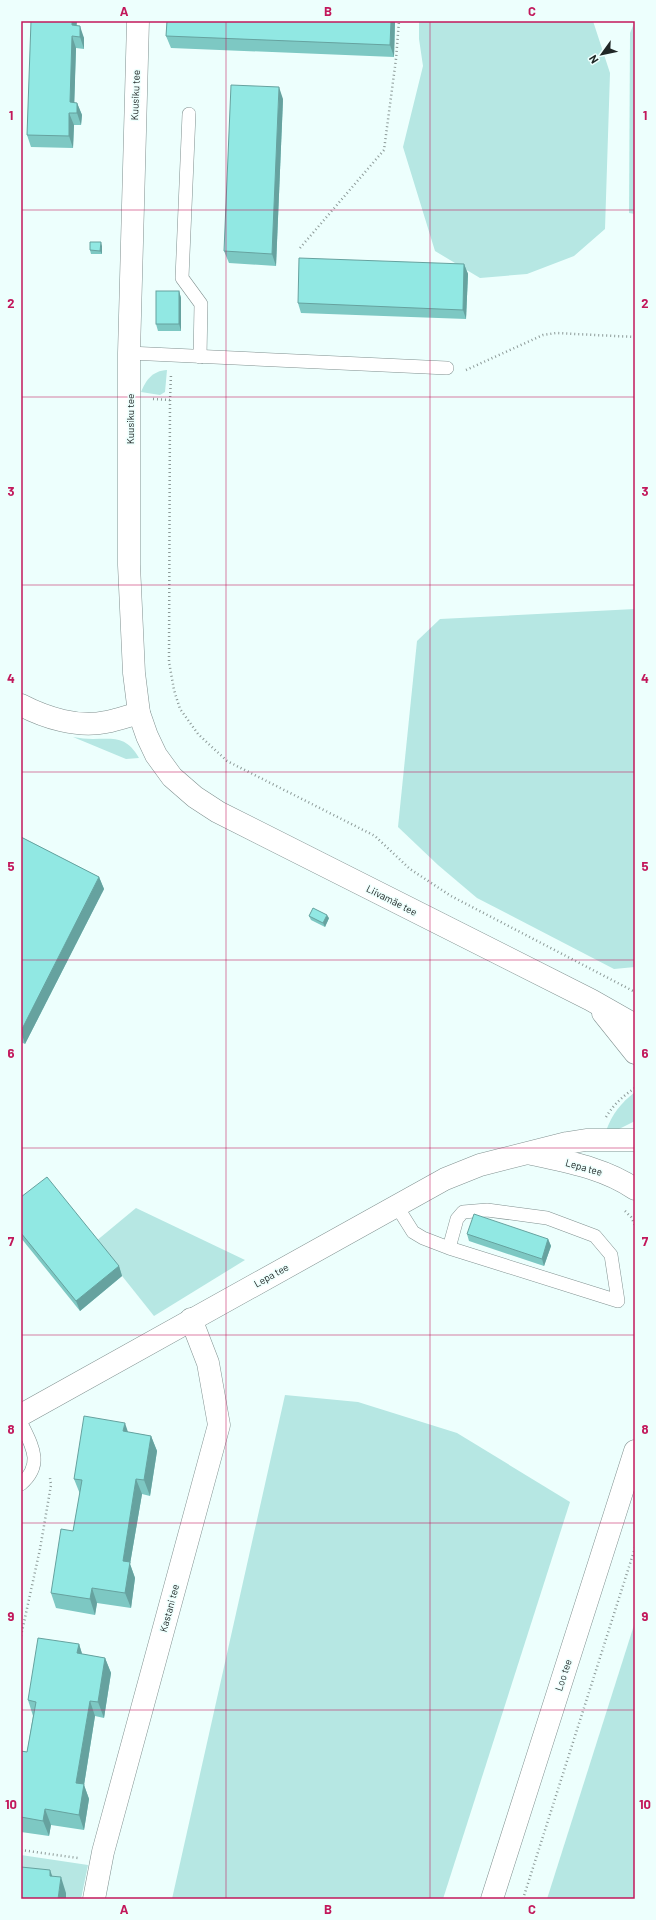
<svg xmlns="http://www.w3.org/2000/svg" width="656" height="1920" font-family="Barlow,sans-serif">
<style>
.green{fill:#b6e7e3}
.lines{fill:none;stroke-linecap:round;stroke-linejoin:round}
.service-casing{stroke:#819190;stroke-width:14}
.minor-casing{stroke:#819190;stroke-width:23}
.tertiary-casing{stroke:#819190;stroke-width:23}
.path{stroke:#8d9a98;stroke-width:2.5;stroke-dasharray:1 3;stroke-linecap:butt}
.service{stroke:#fff;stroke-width:13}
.minor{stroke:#fff;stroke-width:22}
.tertiary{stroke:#fff;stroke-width:22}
.wall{fill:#7dc8c3}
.shaded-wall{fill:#66a29f}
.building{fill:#91e8e3;stroke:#66a29f}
.grid{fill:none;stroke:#c2185b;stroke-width:1;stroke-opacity:0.55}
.labels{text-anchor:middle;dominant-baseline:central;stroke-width:3;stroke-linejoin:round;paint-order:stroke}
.street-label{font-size:10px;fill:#202726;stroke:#edfffd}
.neatline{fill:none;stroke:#c2185b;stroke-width:1.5}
.grid-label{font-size:13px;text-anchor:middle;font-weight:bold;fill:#c2185b}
</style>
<rect width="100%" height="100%" fill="#edfffd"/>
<g class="green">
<path d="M419 21H593L610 73 605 229 574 256 527 274 480 278 435 251 403 147 423 66 419 39Z"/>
<path d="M635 21V214L629 213 630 33Z"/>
<path d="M167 370 165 392 160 395 141 392C146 380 152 371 167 370Z"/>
<path d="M635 609V967L614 969 477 898 438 865 398 827 417 641 440 619Z"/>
<path d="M73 737C80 738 86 739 93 739 115 739 126 736 139 758L126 759Z"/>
<path d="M635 1092V1121L617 1130 606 1131C612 1114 621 1103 635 1092Z"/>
<path d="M136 1208 245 1260 154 1316 95 1242Z"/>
<path d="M285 1395 358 1402 457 1433 570 1502 443 1899H172Z"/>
<path d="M635 1622V1899H547Z"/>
<path d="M21 1855 88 1865 81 1899H66V1893L21 1882Z"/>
</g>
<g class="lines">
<defs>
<g id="service">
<path d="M189 114 182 278 201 304 200 357"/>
<path d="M129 353 447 368"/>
<path d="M396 1205 413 1232 423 1238 449 1248 618 1301 611 1255 595 1236 547 1218 487 1210 463 1212 457 1219 449 1248"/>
<path d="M21 1423C32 1446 44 1464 21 1484"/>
</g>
<g id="minor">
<path d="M138 21 129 353V565L134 673 139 713 147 736 156 755 172 777 195 797 218 812 591 1000 635 1025"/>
<path d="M21 705C46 718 78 728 106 722 117 720 128 716 139 713"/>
<path d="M603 1013 635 1053"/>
<path d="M532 1154C568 1162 604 1168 635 1189"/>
<path d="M21 1415 445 1179 480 1165 567 1143 586 1140H635"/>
<path d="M94 1899 103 1852 219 1425 208 1363 191 1319"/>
</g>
<path id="tertiary" d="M492 1899 635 1451"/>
</defs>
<use href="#service" class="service-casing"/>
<use href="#minor" class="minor-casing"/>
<use href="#tertiary" class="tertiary-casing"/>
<g class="path">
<path d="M300 248 384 150 396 59 399 21"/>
<path d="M466 370 543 335 556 333 635 337"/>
<path d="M153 399 170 400 171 374"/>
<path d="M170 400 169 662 174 690 180 709 198 734 227 761 375 836 410 869 451 896 635 992"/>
<path d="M606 1117C614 1104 623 1096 635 1088"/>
<path d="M625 1211 631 1217 635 1225"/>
<path d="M21 1636 40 1549 51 1485 50 1478"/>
<path d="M21 1850 78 1858"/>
<path d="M523 1899 635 1548"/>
</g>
<use href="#service" class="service"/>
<use href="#minor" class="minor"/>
<use href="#tertiary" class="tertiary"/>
</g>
<g class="wall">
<path d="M167 21H395L394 57 171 48 166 36Z"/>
<path d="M77 26 84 38V49L76 48 74 103H77L82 115 81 125H74L73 148 31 147 27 135Z"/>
<path d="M283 99 276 266 229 263 224 251Z"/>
<path d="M102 246V254H91L90 250Z"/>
<path d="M464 264 468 274 466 319 301 313 298 303Z"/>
<path d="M179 291 181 298V331H158L156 324Z"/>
<path d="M21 837 99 877 104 889 25 1044 21 1042Z"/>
<path d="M309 916 329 918 325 927 311 920Z"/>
<path d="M21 1197 119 1266 122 1276 80 1311 21 1238Z"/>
<path d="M467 1234 548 1239 551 1246 544 1266 469 1241Z"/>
<path d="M128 1432 151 1436 157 1451 150 1496 142 1494 130 1564 135 1578 131 1608 97 1603 95 1615 56 1608 51 1593 73 1531 80 1494 74 1479Z"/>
<path d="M79 1644 82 1654 105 1658 111 1673 104 1718 95 1716 84 1785 89 1799 84 1830 51 1825 49 1836 21 1832V1751L27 1752 33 1716 28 1700Z"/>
</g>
<g class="shaded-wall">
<path d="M72 21H77L76 37 72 25Z"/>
<path d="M391 21H395L394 57 390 45Z"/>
<path d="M80 26 84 38V49L80 37Z"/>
<path d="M72 36 76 48 74 114 70 102Z"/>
<path d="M279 87 283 99 276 266 272 254Z"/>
<path d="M77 103 82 115 81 125 77 113Z"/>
<path d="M69 113 74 125 73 148 69 136Z"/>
<path d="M101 242 102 246V254L100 251Z"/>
<path d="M464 264 468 274 466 319 463 310Z"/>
<path d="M179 291 181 298V331L179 324Z"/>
<path d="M99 877 104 889 25 1044 21 1031Z"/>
<path d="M327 915 329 918 325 927 323 923Z"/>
<path d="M548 1239 551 1246 544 1266 542 1259Z"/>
<path d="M119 1266 122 1276 80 1311 76 1301Z"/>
<path d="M125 1423 130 1438 123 1431Z"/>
<path d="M151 1436 157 1451 150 1496 144 1480Z"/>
<path d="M136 1479 142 1494 130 1564 135 1578 131 1608 125 1593 123 1561Z"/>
<path d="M92 1588 97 1603 95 1615 90 1599Z"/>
<path d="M79 1644 84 1660 77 1653Z"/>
<path d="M105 1658 111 1673 104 1718 98 1702Z"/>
<path d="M90 1701 95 1716 84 1785 89 1799 84 1830 79 1815 76 1783Z"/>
<path d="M45 1809 51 1825 49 1836 43 1821Z"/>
<path d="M50 1870 56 1886 50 1876Z"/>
<path d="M61 1877 66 1893V1899H58Z"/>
</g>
<g class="building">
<path d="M31 21H72V25L80 26V37L72 36 70 102 77 103V113H69V136L27 135Z"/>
<path d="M167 21H391L390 45 166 36Z"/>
<path d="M231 85 279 87 272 254 224 251Z"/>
<path d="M90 242H101L100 251 90 250Z"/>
<path d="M299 258 464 264 463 310 298 303Z"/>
<rect x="156" y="291" width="23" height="33"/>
<path d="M21 837 99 877 21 1031Z"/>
<path d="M313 908 327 915 323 923 309 916Z"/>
<path d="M47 1177 119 1266 76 1301 21 1233V1197Z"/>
<path d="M474 1214 548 1239 542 1259 467 1234Z"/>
<path d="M84 1416 125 1423 123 1431 151 1436 144 1480 136 1479 123 1561 130 1562 125 1593 92 1588 90 1599 51 1593 61 1529 73 1531 82 1480 74 1479Z"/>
<path d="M38 1638 79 1644 77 1653 105 1658 98 1702 90 1701 76 1783 84 1784 79 1815 45 1809 43 1821 21 1817V1751L27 1752 36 1702 28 1700Z"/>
<path d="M21 1867 50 1870V1876L61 1877 58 1899H21Z"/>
</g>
<path class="grid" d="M226 21V1899M430 21V1899M21 210H635M21 397H635M21 585H635M21 772H635M21 960H635M21 1148H635M21 1335H635M21 1523H635M21 1710H635"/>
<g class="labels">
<g class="street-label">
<text transform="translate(135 95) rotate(-88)">Kuusiku tee</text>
<text transform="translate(130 419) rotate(-90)">Kuusiku tee</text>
<text transform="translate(392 900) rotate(27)">Liivamäe tee</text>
<text transform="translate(584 1167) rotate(16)">Lepa tee</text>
<text transform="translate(271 1275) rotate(-29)">Lepa tee</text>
<text transform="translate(169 1608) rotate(-75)">Kastani tee</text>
<text transform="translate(563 1675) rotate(-72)">Loo tee</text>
</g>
</g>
<rect width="656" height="1920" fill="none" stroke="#edfffd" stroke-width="44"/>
<g transform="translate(602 54) rotate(237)" stroke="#edfffd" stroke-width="3" paint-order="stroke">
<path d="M0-3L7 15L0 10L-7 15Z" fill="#202726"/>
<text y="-6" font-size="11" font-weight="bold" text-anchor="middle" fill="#202726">N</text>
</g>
<rect x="22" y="22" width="612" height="1876" class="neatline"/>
<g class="grid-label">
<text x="124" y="16">A</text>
<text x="328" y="16">B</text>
<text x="532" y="16">C</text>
<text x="11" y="120">1</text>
<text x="645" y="120">1</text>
<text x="11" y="308">2</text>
<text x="645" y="308">2</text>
<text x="11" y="496">3</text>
<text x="645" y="496">3</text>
<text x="11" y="683">4</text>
<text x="645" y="683">4</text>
<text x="11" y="871">5</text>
<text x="645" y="871">5</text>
<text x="11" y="1058">6</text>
<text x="645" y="1058">6</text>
<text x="11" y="1246">7</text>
<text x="645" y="1246">7</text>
<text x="11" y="1434">8</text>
<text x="645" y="1434">8</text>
<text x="11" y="1621">9</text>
<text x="645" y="1621">9</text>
<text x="11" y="1809">10</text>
<text x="645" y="1809">10</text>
<text x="124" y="1914">A</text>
<text x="328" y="1914">B</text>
<text x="532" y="1914">C</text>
</g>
</svg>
